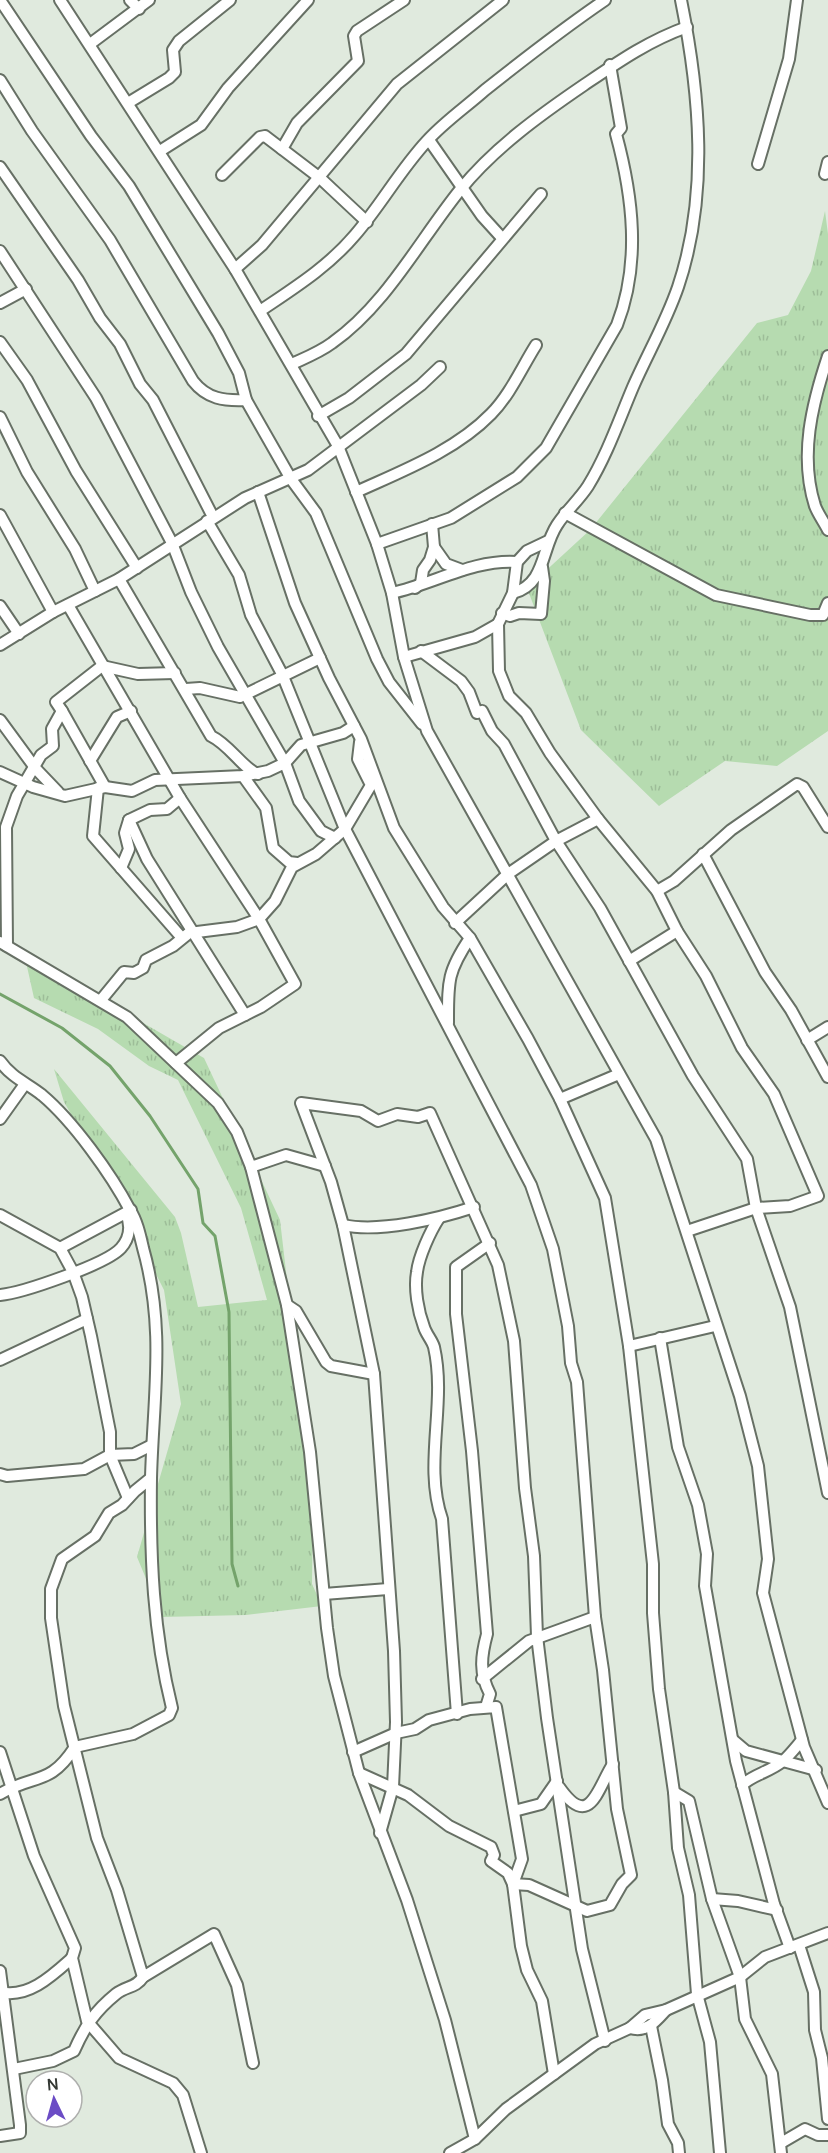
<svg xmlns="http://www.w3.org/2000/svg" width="828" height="2153" font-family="Manrope,sans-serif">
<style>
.grass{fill:url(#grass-tufts)}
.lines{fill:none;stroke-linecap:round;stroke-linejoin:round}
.stream{stroke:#74a36b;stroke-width:3}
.minor-casing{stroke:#677065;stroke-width:14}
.minor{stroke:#fff;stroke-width:10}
</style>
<defs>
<pattern id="grass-tufts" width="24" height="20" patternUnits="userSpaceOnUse" patternTransform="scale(1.5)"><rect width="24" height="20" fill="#b6dbb0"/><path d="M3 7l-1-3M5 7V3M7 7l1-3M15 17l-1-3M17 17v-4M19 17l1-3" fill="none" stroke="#9dbd98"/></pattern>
</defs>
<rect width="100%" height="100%" fill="#e0eade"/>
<g class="grass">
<path d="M825 211 828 234V731L777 766 725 761 659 806 581 730 527 588 590 530 757 323 788 315 811 271Z"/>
<path d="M26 962 131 1016 204 1058 280 1220 313 1502 312 1584 322 1606 246 1615 162 1617 137 1557 181 1404 164 1290 104 1171 64 1102 54 1069 175 1217 181 1233 198 1307 267 1300 241 1208 178 1080 149 1066 98 1029 34 998Z"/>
</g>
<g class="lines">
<path class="stream" d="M0 994 62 1028 110 1066 150 1116 198 1189 203 1223 215 1236 229 1312 232 1564 238 1586"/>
<defs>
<g id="minor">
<path d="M0 0 91 136 129 186 218 333 239 373 246 400 291 479 316 513 377 659 389 682 422 724"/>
<path d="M60 0 235 269 338 446 377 544 392 593 404 657 427 731 656 1139 740 1396 758 1466 768 1559 763 1593 804 1747 828 1803"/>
<path d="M130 0 139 9"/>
<path d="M90 44 149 0"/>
<path d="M0 80 32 131 110 240 193 381C207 399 224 401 246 400"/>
<path d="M128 103 169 78 175 72 173 50 179 41 230 0"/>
<path d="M429 140 482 216 502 238"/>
<path d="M282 149 297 123 358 61 354 36 357 31 404 0"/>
<path d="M160 151 201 125 228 88 308 0"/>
<path d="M758 164 789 59 797 0"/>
<path d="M0 167 78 280 100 318 120 344 140 384 153 400 213 517"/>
<path d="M825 174 828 162"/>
<path d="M222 175 260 137 265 136 320 178 367 222"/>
<path d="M0 251 96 398 172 543 191 592 218 647 285 763 299 801 321 831 335 838"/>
<path d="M235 269 262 245 397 84 503 0"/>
<path d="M0 303 26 289"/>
<path d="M260 311C294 288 328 267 355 235 381 205 400 170 427 141 444 122 466 107 485 90 524 59 564 28 605 0"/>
<path d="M0 342 27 380 76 471 137 568"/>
<path d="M828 356C812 404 799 456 815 506 818 514 824 522 828 530"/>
<path d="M292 364C305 358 320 352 332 343 386 305 419 241 460 190 494 148 540 115 584 85 618 62 648 41 687 27"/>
<path d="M318 416 349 398 406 354 541 194"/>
<path d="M0 417 27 472 75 549 95 591"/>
<path d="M258 492 295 603 329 678 361 739 394 828 443 907 470 938 528 1039 560 1099 605 1198 629 1346 653 1564V1613L659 1689 674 1792 678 1848 689 1895 697 1994 710 2042 720 2153"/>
<path d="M356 492C402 471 455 451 491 414 510 395 522 367 536 345"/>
<path d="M565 513 716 595 810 615H823L828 603"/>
<path d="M0 515 53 612"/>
<path d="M207 521 239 575 251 615 282 674 345 829 531 1185 553 1249 568 1326 571 1363 577 1382 595 1617 603 1670 617 1809 631 1875 622 1884 610 1905 587 1911 529 1885 513 1884"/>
<path d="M548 541 527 551 517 562 513 593 498 624 499 671 509 696 526 713 550 753 598 819 657 891 677 931 706 976 742 1048 774 1094 818 1196 790 1206 756 1208 687 1231"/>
<path d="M377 544 451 518 517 477 546 448 617 325C641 263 633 197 616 134L621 128 610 65"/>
<path d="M434 547 446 564 462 570"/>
<path d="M119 579 211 736C230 745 243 769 258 774"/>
<path d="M415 588 421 583 423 570 430 560 434 547 432 524"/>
<path d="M392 593C434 584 473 559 517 562"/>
<path d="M513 593C546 584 541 549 557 525 566 511 579 500 588 486 607 455 619 420 633 387 648 353 666 322 678 287 709 195 700 94 681 0"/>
<path d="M68 605 180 798 259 919 295 984 261 1007 219 1028 176 1063"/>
<path d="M0 606 19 634"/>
<path d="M502 613 510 616 519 613 541 614 544 581 542 567"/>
<path d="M0 645 53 612 119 579 245 498 308 470 421 385 440 367"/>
<path d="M421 651 461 681 469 692 477 713 482 711 492 731 504 744 556 841 600 908 693 1076 747 1159 756 1208 790 1307 828 1493"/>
<path d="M404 657 475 637 498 624"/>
<path d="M186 689 200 688 240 697 320 658"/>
<path d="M62 711 105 787"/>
<path d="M0 720 36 769 58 792"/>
<path d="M90 761 117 717 131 711"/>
<path d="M0 772 33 787 65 796 105 787 132 791 155 780 243 776 268 771 285 763 301 745 343 733 354 726"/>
<path d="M243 776 266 808 273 848 289 862 297 863"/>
<path d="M98 788 93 836 182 938"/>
<path d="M129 820 147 859 245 1015"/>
<path d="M703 854 765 972 791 1010 828 1077"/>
<path d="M121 868 129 849 125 833 129 820 150 810 167 809 180 798"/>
<path d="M657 891 674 881 731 830 797 784 803 787 828 827"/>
<path d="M455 923 508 874 556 841 598 819"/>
<path d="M0 942 127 1017 218 1103 237 1132 251 1167 287 1305 310 1452 327 1628 334 1676 359 1773 407 1900 445 2020 475 2139"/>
<path d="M7 946 6 827 17 796 41 755 53 746 52 729 62 711 56 702 102 666 138 674 175 673"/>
<path d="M629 961 677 931"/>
<path d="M101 1000 124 972 134 973 143 968 146 960 173 946 189 933 237 927 259 919 275 901 292 867 316 854 345 829 371 785 358 759 360 742"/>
<path d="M448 1023C448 982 447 972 470 938"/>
<path d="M807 1040 828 1027"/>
<path d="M0 1061C12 1078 27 1083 42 1095 73 1121 111 1174 130 1210 137 1221 140 1235 143 1248 166 1329 153 1398 151 1478 150 1557 153 1632 172 1708L169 1715 133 1734 75 1747C49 1787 35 1773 0 1794"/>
<path d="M560 1099 619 1074"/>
<path d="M0 1119 25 1084"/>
<path d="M251 1167 286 1155 325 1166"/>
<path d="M0 1215 60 1248 73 1272 82 1297 91 1336 110 1432V1455L128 1498"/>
<path d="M439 1218C430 1232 419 1256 417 1272 414 1289 418 1311 424 1327 426 1334 432 1340 434 1347 447 1404 423 1464 442 1519L457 1714"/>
<path d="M343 1225C379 1233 438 1219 474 1207"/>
<path d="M60 1248 131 1210"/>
<path d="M0 1295C22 1293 107 1264 121 1248 130 1238 131 1225 126 1213"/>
<path d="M287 1305 296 1311 326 1362 331 1366 374 1374"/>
<path d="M660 1338 678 1447 698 1505 707 1554 705 1586 736 1761 774 1904 790 1948"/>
<path d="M629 1346 715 1326"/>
<path d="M0 1360 87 1319"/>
<path d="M0 1474 7 1476 84 1469 110 1455 134 1454 152 1445"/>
<path d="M324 1594 388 1589"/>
<path d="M482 1679 529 1641 595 1617"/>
<path d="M486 1707 490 1694C479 1673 481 1656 487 1634L472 1451 456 1314V1267L490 1243"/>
<path d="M733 1740 746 1751 816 1770"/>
<path d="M0 1752 34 1856 75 1948 72 1958 87 2021 119 2058 173 2083 183 2095 201 2153"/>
<path d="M353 1752 396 1733 415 1729 429 1720 470 1709 496 1707 522 1859 513 1884"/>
<path d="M359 1773 408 1795 449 1826 491 1847 494 1855 491 1861 508 1873 513 1884 521 1946 527 1970 542 2001 554 2074"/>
<path d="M742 1785C754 1774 770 1772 783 1761 790 1755 796 1747 802 1740"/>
<path d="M559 1787C590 1831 597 1789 613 1764"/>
<path d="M674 1792 689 1801 712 1899 740 1977 745 2019 772 2074 781 2153"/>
<path d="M514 1811 541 1804 557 1781"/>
<path d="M380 1833 393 1787 396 1722 394 1651 374 1374 343 1225 331 1182 301 1103 361 1111 378 1121 397 1114 418 1117 430 1113 498 1265 514 1341 525 1488 534 1556 537 1636 547 1718 582 1949 605 2041"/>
<path d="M712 1899 738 1901 777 1910"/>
<path d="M799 1945 814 1992 815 2030 822 2058 828 2119"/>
<path d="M0 1971 20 2125V2133L0 2136"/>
<path d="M143 1977 117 1890 97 1838 64 1706 51 1618V1589L62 1559 95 1536 109 1513 122 1505 135 1491 151 1478"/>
<path d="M0 1992C28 1999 53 1975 72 1958"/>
<path d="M651 2026 662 2080 668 2124 678 2143 679 2153"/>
<path d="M630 2028C647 2033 656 2021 666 2010"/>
<path d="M14 2069 53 2061 74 2051C85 2026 95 2011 116 1994 126 1986 136 1988 143 1977L214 1934 237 1985 253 2063"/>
<path d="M781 2143 805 2129 818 2135H828"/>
<path d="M450 2153 475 2139 506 2109 595 2044 630 2028 645 2015 666 2010 740 1977 765 1957 828 1933"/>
</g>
</defs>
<use href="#minor" class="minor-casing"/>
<use href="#minor" class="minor"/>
</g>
<g transform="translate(54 2099) rotate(355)"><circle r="28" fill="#ffffff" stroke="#aeafad" stroke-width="1.5"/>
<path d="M0-4.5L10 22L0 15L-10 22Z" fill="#6b4cc5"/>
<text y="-9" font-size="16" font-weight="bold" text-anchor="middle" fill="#343833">N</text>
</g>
</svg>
